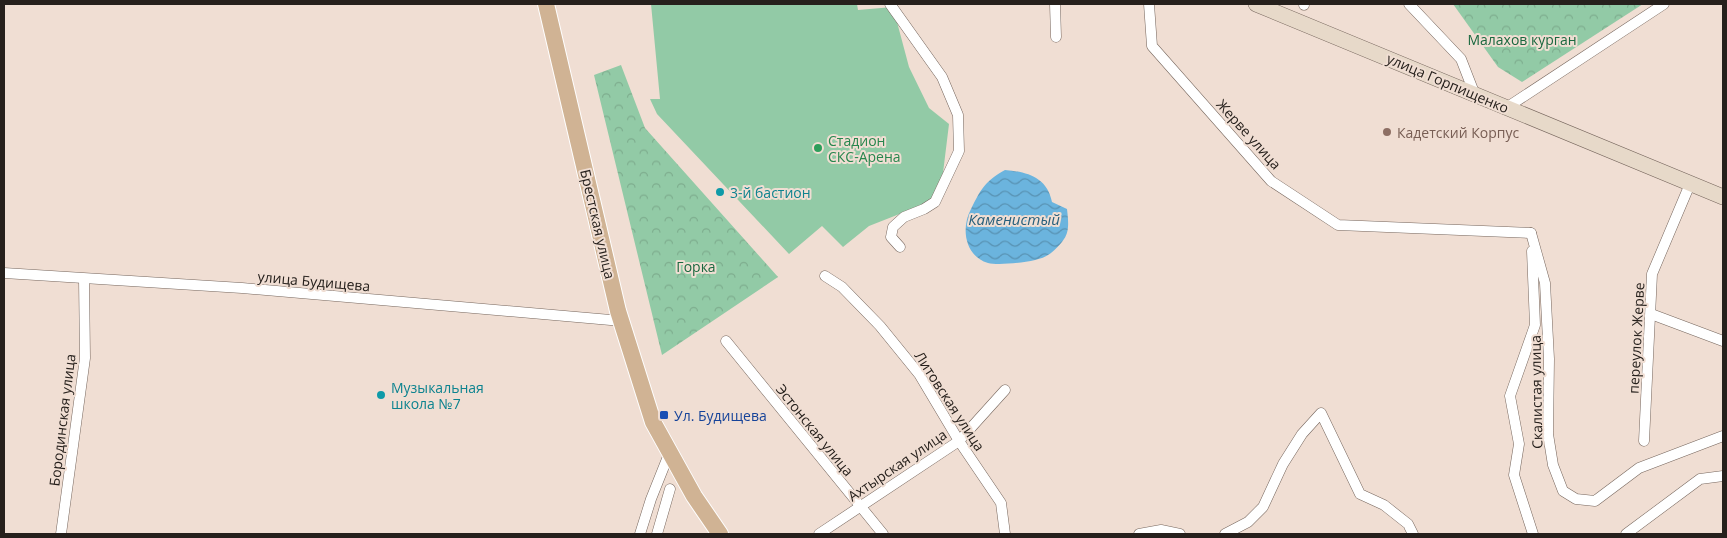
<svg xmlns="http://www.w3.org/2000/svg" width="1727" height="538" font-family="'Open Sans',sans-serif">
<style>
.forest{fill:url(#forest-crowns)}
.garden{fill:#92caa6}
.water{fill:url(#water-waves)}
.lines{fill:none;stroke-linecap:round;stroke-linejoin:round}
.minor-casing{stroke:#76665d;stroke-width:11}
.secondary-casing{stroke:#76665d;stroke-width:16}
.primary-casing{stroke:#fff;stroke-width:18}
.minor{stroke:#fff;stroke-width:10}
.secondary{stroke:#e7d9c9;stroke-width:15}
.primary{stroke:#d0b394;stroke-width:16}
.education-dot{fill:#8d6e63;stroke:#f0ded3;stroke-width:2}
.leisure-dot{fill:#2e9e5b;stroke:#f0ded3;stroke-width:2}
.culture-dot{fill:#0f9aa8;stroke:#f0ded3;stroke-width:2}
.transit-dot{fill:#1a4fb4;stroke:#f0ded3;stroke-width:2}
.labels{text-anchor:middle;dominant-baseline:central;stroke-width:4;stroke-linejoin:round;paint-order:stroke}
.park-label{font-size:14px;fill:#1a683f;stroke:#f0ded3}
.street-label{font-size:14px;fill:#26201c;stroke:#f0ded3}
.education-label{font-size:14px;fill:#785e54;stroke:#f0ded3;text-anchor:start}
.leisure-label{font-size:14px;fill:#27864d;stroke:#f0ded3;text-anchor:start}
.culture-label{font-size:14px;fill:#0d838f;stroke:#f0ded3;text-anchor:start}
.transit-label{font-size:14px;fill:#164399;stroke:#f0ded3;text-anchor:start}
.water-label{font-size:15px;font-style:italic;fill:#265e7b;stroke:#f0ded3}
</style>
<defs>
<pattern id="forest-crowns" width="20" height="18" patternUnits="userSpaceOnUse" patternTransform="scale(1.25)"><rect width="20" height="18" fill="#92caa6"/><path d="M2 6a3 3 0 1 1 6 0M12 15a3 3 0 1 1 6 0" fill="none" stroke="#7ead8e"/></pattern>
<pattern id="water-waves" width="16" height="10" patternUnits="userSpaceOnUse" patternTransform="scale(1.25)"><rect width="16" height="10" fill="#6bb4de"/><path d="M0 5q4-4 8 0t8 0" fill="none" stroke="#5892b3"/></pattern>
</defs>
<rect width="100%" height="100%" fill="#f0ded3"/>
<g class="forest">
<path d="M1453 4H1643L1522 82 1498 67Z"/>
<path d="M621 65 645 128 778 277 662 355 594 75Z"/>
</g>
<path class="garden" d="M651 4H857L858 10 893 7 909 67 929 108 949 124 943 173 930 202 869 226 843 247 822 226 789 254 657 114 650 99H660Z"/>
<path class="water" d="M1005 170C1027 172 1047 177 1052 202L1067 209C1068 218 1070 231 1064 239 1061 244 1053 252 1048 255 1039 262 999 266 988 263 964 256 961 227 971 209 981 189 985 181 1005 170Z"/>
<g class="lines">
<defs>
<g id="minor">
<path d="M890 4 942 77 958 115 959 151 935 202 924 209 904 217 893 227 891 237 900 247"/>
<path d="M1055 4 1056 37"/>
<path d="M1149 4 1152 46 1271 181 1338 225 1531 233"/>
<path d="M1304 4V5"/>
<path d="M1409 4 1461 59 1475 95"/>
<path d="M1506 108 1664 4"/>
<path d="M1531 233 1545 283 1549 359 1548 434 1553 465 1563 491 1576 499 1595 501 1639 468 1723 436"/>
<path d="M1532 251 1535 325 1510 396 1519 444 1514 475 1533 534"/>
<path d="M4 273 242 288 622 321"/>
<path d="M825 276 842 287 880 326 919 374 959 441 1001 503 1005 534"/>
<path d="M1651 314 1723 341"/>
<path d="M726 341 883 534"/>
<path d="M1644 441 1652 274 1690 184"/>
<path d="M61 534 85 358 84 279"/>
<path d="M640 534 651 499 669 454"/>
<path d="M657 534 670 489"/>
<path d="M819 534 959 441 1005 390"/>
<path d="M1139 534 1161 530 1180 534"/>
<path d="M1225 534 1248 522 1263 507 1283 464 1302 434 1321 413 1360 494 1384 505 1408 524 1413 534"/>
<path d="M1626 534 1700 479 1723 476"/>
</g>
<path id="secondary" d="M1256 4 1723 197"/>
<path id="primary" d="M546 4 618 311 653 422 694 496 720 534"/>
</defs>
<use href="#minor" class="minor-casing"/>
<use href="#secondary" class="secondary-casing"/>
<use href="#primary" class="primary-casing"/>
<use href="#minor" class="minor"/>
<use href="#secondary" class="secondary"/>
<use href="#primary" class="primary"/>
</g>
<circle class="education-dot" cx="1387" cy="132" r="5"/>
<circle class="leisure-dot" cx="818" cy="148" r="5"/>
<g class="culture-dot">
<circle cx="720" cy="192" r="5"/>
<circle cx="381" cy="395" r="5"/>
</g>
<rect class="transit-dot" x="659" y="410" width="10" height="10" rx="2.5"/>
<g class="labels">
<g class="park-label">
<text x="1522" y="39">Малахов курган</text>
<text x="696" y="266">Горка</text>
</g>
<g class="street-label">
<text transform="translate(1448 83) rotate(23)">улица Горпищенко</text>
<text transform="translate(1249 134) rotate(48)">Жерве улица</text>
<text transform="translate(598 224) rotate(77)">Брестская улица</text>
<text transform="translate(314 281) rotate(5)">улица Будищева</text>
<text transform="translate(1636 338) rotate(-87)">переулок Жерве</text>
<text transform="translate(1536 392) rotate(-91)">Скалистая улица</text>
<text transform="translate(950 401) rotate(57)">Литовская улица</text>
<text transform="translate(62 420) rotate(-83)">Бородинская улица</text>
<text transform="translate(815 430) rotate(51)">Эстонская улица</text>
<text transform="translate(897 465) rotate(-34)">Ахтырская улица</text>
</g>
<g class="education-label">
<text x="1397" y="132">Кадетский Корпус</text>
</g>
<g class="leisure-label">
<text x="828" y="140">Стадион<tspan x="828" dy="16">СКС-Арена</tspan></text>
</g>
<g class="culture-label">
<text x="730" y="192">3-й бастион</text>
<text x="391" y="387">Музыкальная<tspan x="391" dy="16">школа №7</tspan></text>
</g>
<g class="transit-label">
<text x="674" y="415">Ул. Будищева</text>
</g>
<g class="water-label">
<text x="1014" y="219">Каменистый</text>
</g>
</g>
<rect width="1727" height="538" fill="none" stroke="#26201c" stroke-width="10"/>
</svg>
